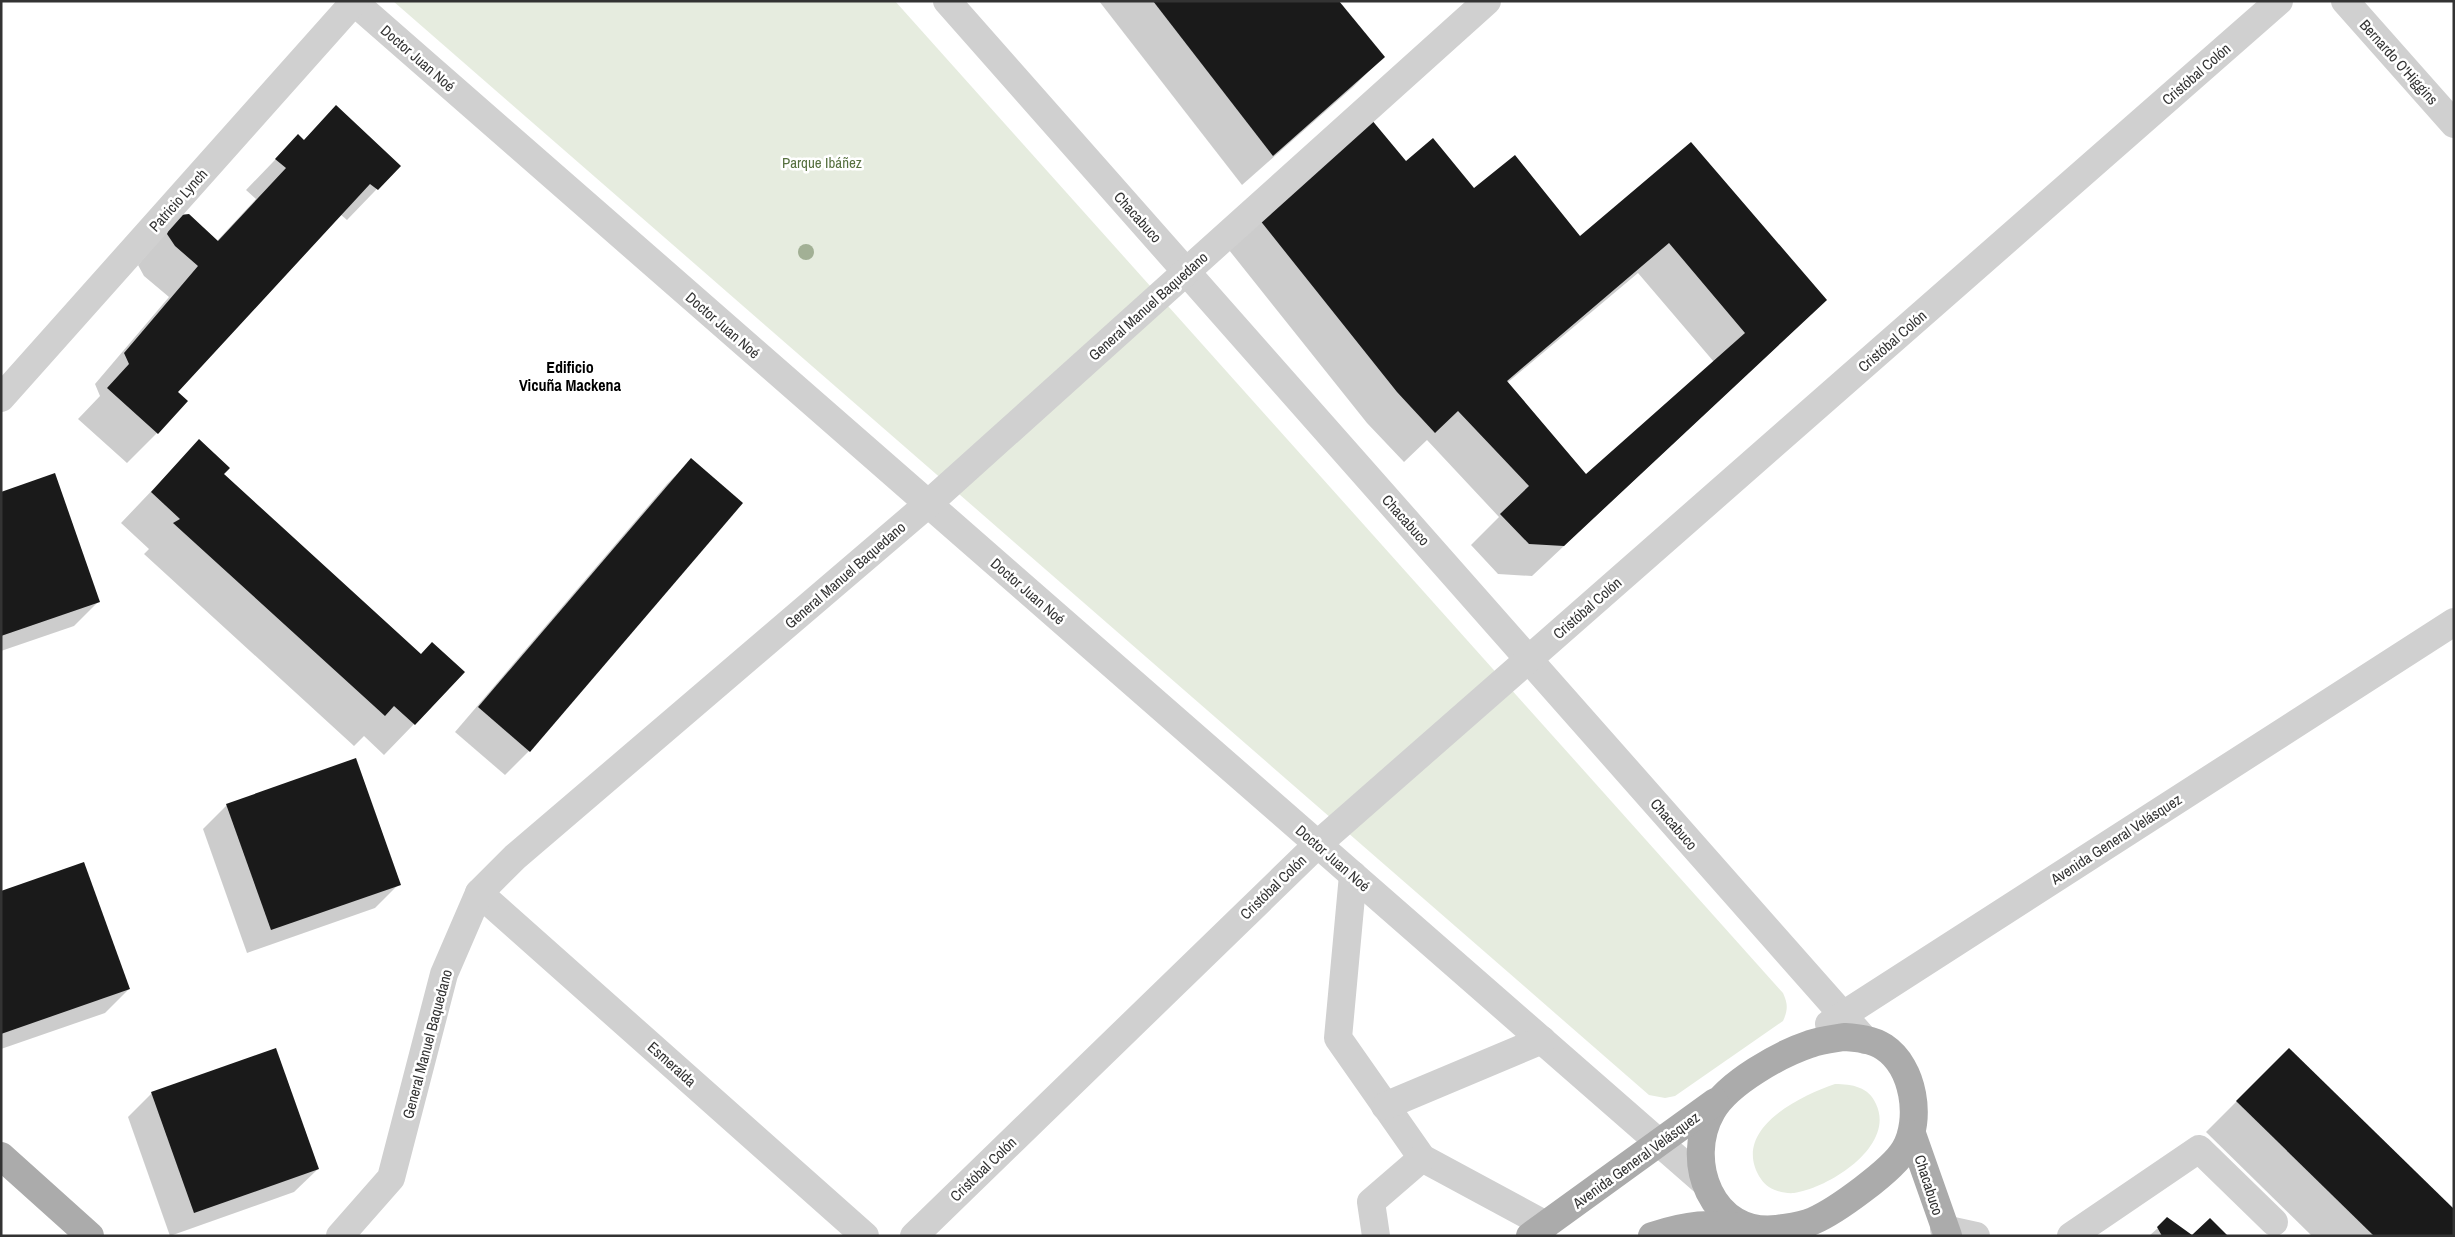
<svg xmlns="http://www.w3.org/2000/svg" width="2455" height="1237" font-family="'Archivo Narrow',sans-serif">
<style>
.green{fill:#e6ecdf}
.shadow{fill:#0003;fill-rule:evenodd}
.building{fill:#1a1a1a;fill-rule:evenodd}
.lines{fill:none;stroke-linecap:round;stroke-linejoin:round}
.minor{stroke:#d0d0d0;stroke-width:28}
.major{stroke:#ababab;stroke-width:28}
.tree{fill:#a2b095}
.labels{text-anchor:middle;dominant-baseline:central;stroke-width:5;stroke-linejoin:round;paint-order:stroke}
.street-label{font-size:15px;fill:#333;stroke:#fff}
.park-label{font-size:15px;fill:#56703f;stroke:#fff}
.neighbourhood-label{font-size:16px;font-weight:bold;fill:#000;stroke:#fff}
</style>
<rect width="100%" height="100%" fill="#fff"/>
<g class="green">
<path d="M393 1H895L1783 993C1788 1004 1788 1010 1783 1021L1675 1096 1665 1098 1649 1095Z"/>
<path d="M1835 1084C1852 1084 1869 1087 1876 1104 1896 1146 1829 1188 1794 1193 1782 1194 1767 1189 1761 1179 1729 1131 1799 1096 1835 1084Z"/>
</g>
<g class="shadow">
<path d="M1099 1H1338L1383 57 1353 87 1242 185Z"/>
<path d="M336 107 399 166 347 220 340 214 176 392 157 433 127 463 78 419 100 396 95 384 169 297 144 276 138 265 173 223 217 241 256 199 246 190 298 136 303 141Z"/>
<path d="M1690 144 1826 300 1532 576 1498 574 1471 545 1499 517 1427 440 1404 462 1367 423 1225 245 1256 215 1406 163 1474 190 1580 238ZM1638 273 1714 362 1586 475 1507 383Z"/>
<path d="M199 441 222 475 414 724 384 755 364 736 354 746 144 554 149 549 121 523Z"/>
<path d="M691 460 529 751 505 775 455 732 667 484Z"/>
<path d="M1 493 98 602 74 626 1 651Z"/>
<path d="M227 805 399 884 375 908 247 953 203 829Z"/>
<path d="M1 892 129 989 105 1013 1 1049Z"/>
<path d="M2289 1049 2454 1236H2312L2206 1132Z"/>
<path d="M152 1093 318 1169 294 1192 170 1236 128 1117Z"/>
<path d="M2158 1228 2191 1236H2149Z"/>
</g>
<g class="building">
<path d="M1153 1H1339L1385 57 1273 156Z"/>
<path d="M336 105 401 166 378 190 370 184 178 392 188 401 158 434 107 388 129 364 124 353 198 266 175 246 167 234 172 222 180 215 189 214 218 241 286 168 275 159 298 134 304 140Z"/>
<path d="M1371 119 1406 161 1433 138 1474 188 1515 155 1580 236 1691 142 1827 300 1564 546 1529 544 1500 514 1529 486 1458 411 1435 433 1397 392 1255 214ZM1669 243 1745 333 1586 474 1507 381Z"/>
<path d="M199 439 230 468 224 474 421 654 432 642 465 672 415 725 394 706 385 716 173 523 180 519 151 492Z"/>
<path d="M691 458 743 503 530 752 478 707Z"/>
<path d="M55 473 100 602 1 636V492Z"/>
<path d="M356 758 401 885 271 930 226 804Z"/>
<path d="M84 862 130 989 1 1034V891Z"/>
<path d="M276 1048 319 1169 194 1213 151 1092Z"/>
<path d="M2289 1048 2454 1209V1236H2374L2236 1101Z"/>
<path d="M2167 1217 2192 1235 2210 1218 2228 1236H2162L2157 1227Z"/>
</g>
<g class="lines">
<g class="minor">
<path d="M353 1 1703 1181"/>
<path d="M947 1 1865 1040"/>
<path d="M2345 1 2454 124"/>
<path d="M1 398 355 1"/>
<path d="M1353 875 1338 1038 1422 1158 1546 1225"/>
<path d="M479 893 865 1236"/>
<path d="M1829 1024 2454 622"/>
<path d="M1385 1106 1542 1040"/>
<path d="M1944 1229 1976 1236"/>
<path d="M340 1236 391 1178 444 974 479 893 515 857 928 504 1487 1"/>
<path d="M914 1236 1318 844 2279 1"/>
<path d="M1376 1236 1371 1202 1422 1158"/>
<path d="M2071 1236 2199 1149 2274 1222"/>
</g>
<g class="major">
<path d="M1844 1037C1857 1038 1872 1039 1884 1047 1914 1067 1922 1119 1905 1149 1893 1170 1836 1211 1813 1221 1802 1226 1789 1227 1777 1229 1712 1237 1683 1161 1712 1111 1728 1083 1780 1054 1810 1044 1821 1040 1832 1039 1844 1037Z"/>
<path d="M1912 1134 1948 1236"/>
<path d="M1 1156 90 1236"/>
<path d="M1530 1236 1715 1102"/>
<path d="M1652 1236C1690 1224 1707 1223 1746 1227"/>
</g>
</g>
<circle class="tree" cx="806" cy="252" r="8"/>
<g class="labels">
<g class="street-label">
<text transform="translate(418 58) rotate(41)">Doctor Juan Noé</text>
<text transform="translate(2399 62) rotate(48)">Bernardo O'Higgins</text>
<text transform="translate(2196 74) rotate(-41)">Cristóbal Colón</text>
<text transform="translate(178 200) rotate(-48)">Patricio Lynch</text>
<text transform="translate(1138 217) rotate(48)">Chacabuco</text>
<text transform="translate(1148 306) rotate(-42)">General Manuel Baquedano</text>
<text transform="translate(723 325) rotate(41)">Doctor Juan Noé</text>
<text transform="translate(1892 341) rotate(-41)">Cristóbal Colón</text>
<text transform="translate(1406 520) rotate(48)">Chacabuco</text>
<text transform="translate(845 575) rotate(-41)">General Manuel Baquedano</text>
<text transform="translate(1028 591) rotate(41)">Doctor Juan Noé</text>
<text transform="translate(1587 608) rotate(-41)">Cristóbal Colón</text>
<text transform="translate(1674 824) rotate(49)">Chacabuco</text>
<text transform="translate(2116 839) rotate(-33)">Avenida General Velásquez</text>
<text transform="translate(1333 858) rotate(41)">Doctor Juan Noé</text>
<text transform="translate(1273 887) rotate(-44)">Cristóbal Colón</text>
<text transform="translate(427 1044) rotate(-75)">General Manuel Baquedano</text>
<text transform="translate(672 1064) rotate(42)">Esmeralda</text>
<text transform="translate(1636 1160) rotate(-36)">Avenida General Velásquez</text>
<text transform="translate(983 1169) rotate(-44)">Cristóbal Colón</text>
<text transform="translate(1929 1185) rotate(72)">Chacabuco</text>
</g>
<g class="park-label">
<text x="822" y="162">Parque Ibáñez</text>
</g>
<g class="neighbourhood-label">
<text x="570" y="367">Edificio<tspan x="570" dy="18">Vicuña Mackena</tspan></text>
</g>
</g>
<rect width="2455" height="1237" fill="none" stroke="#333333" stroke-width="5"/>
</svg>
